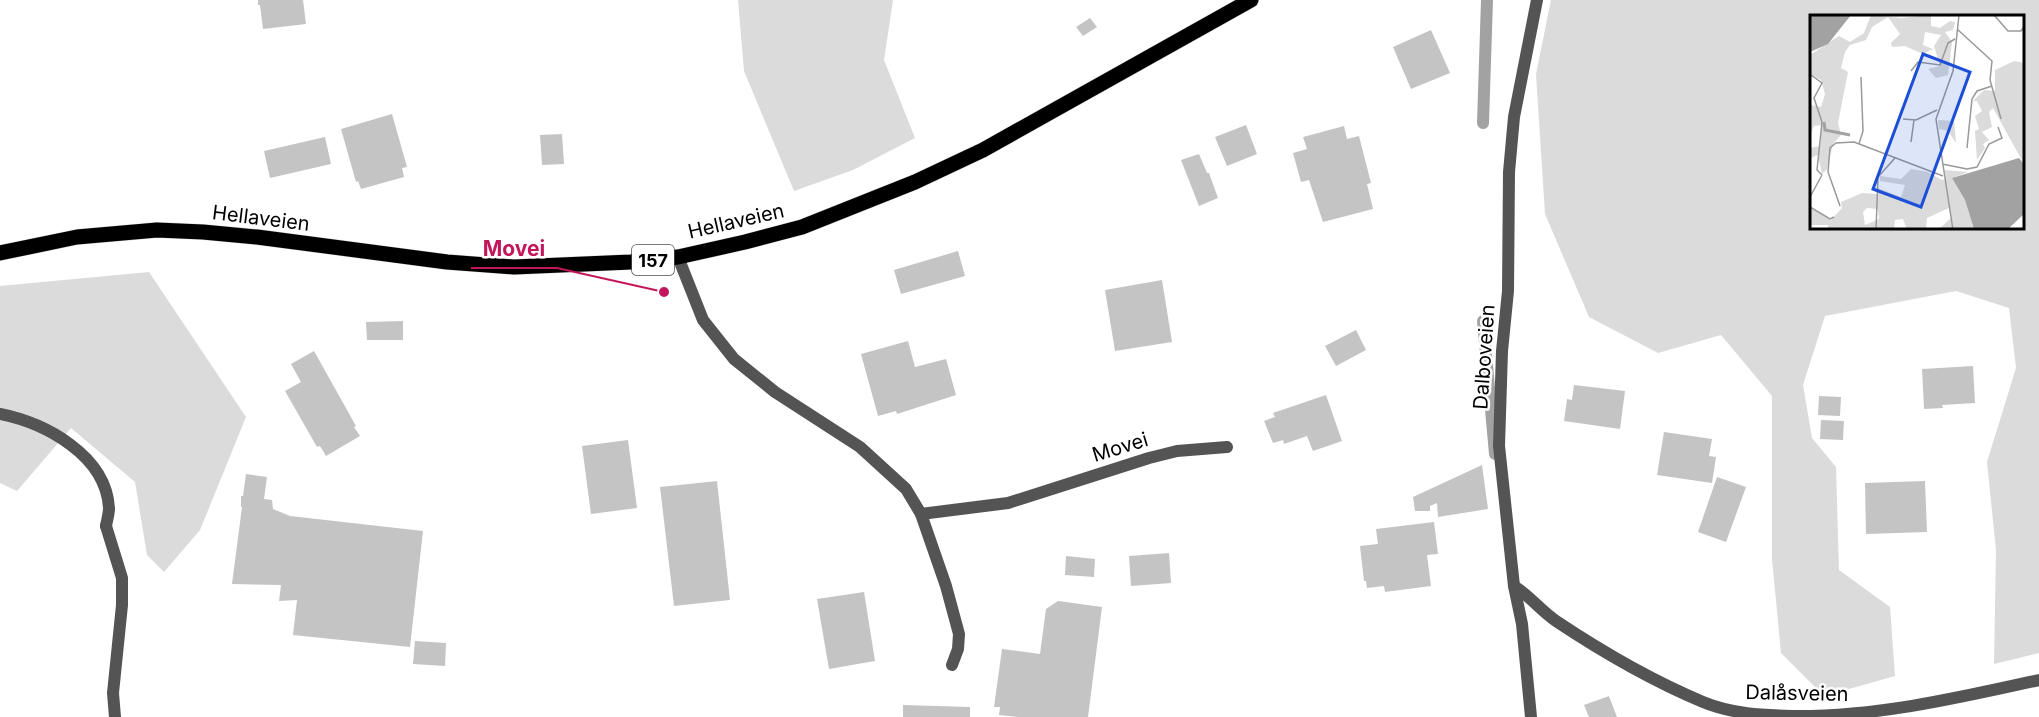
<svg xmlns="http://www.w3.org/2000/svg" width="2039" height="717" font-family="Inter,sans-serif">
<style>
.green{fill:#dbdbdb;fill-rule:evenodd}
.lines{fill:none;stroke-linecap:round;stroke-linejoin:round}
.stream{stroke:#a2a2a2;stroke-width:12}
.building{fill:#c4c4c4}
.primary-casing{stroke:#dbdbdb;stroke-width:16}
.service{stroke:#545454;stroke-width:12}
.minor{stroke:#545454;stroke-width:12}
.primary{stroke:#000;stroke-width:15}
.labels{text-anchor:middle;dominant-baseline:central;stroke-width:5;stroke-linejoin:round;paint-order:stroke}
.shield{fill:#fff;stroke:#4c4c4c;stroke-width:1.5}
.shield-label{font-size:18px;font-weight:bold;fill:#000}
.street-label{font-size:20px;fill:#000;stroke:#fff}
.inset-river{fill:none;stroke:#a2a2a2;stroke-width:3}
.inset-road{fill:none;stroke:#999;stroke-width:1.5}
.view{fill:#1d4ed8;fill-opacity:0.15;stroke:#1d4ed8;stroke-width:3}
.inset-edge{fill:none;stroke:#000;stroke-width:3}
.leader{fill:none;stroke:#c2185b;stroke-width:2}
.callout-dot{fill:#c2185b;stroke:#fff;stroke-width:2}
.callout-label{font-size:21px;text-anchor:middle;font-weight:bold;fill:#c2185b;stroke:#fff;stroke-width:5;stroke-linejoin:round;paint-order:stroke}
</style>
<rect width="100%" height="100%" fill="#fff"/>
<g class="green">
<path d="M738 0H893L884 60 915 138 853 170 794 191 744 71Z"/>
<path d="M1551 0H2039V653L1994 664 1996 550 1987 462 2016 368 2009 308 1956 291 1825 316 1803 385 1812 438 1836 467 1839 570 1890 607 1895 676 1824 696 1781 653 1772 559V396L1721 335 1658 353 1589 317 1545 214 1536 74ZM1811 16H2022V228H1811Z"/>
<path d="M149 272 246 417 200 530 164 572 147 555 135 482 71 428 17 491 0 483V286Z"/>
</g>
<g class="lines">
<g class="stream">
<path d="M1483 123 1487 0"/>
<path d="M1483 321 1495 454"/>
</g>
</g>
<g class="building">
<path d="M258 0H303L306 24 263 29 260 5H258Z"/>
<path d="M1090 18 1097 27 1083 36 1076 27Z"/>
<path d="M1431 30 1450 73 1411 89 1393 47Z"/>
<path d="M392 114 407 167 402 168 404 177 361 189 358 181 356 182 341 129Z"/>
<path d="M1246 125 1257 154 1227 166 1215 137Z"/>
<path d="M1344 126 1347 139 1359 136 1371 183 1367 184 1373 209 1323 222 1309 180 1301 182 1293 153 1307 149 1303 137Z"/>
<path d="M562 134 564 164 542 165 540 135Z"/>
<path d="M325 137 331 164 270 178 264 151Z"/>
<path d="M1199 154 1207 173H1209L1218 198 1199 206 1181 160Z"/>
<path d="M958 251 965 276 901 294 894 270Z"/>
<path d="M1162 280 1172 342 1115 351 1105 290Z"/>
<path d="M403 321V340H367L366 322Z"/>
<path d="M1356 330 1366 350 1336 366 1325 346Z"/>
<path d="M908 341 915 367 946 359 956 395 897 414 896 411 878 416 861 354Z"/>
<path d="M314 351 356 426 354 427 360 436 326 456 320 446 317 447 285 391 301 382 291 364Z"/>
<path d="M1973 366 1975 403 1942 405 1943 408 1924 409 1922 369Z"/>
<path d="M1574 385 1625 391 1620 429 1564 421 1567 399 1572 400Z"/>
<path d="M1326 395 1342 441 1313 451 1307 436 1284 444 1283 440 1273 443 1264 421 1275 417 1273 413Z"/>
<path d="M1819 396 1841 397 1840 416 1818 415Z"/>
<path d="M1821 420 1844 421 1843 440 1820 439Z"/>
<path d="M1664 432 1712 439 1709 456 1716 457 1712 483 1657 475Z"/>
<path d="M628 440 637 508 591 514 582 446Z"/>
<path d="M1482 465 1488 509 1438 517 1437 503 1430 506V511H1415L1413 497Z"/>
<path d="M246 474 267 477 264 499 272 500 273 509 290 516 423 531 410 647 293 635 297 600 279 601 281 585 232 584 242 507H241V496H243Z"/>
<path d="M1717 477 1746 487 1726 542 1698 532Z"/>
<path d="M717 481 730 600 674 606 660 487Z"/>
<path d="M1925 481 1927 532 1866 534 1865 483Z"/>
<path d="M1434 522 1438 554 1427 555 1431 586 1385 592 1384 586 1367 588 1366 581H1364L1360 546 1378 544 1376 529Z"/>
<path d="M1169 553 1171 583 1131 586 1129 556Z"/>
<path d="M1066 556 1095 559 1094 577 1065 575Z"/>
<path d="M864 592 875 661 829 669 817 599Z"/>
<path d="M1058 601 1102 607 1088 717H1019L999 715 1000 707H994L1002 649 1040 654 1046 609Z"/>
<path d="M415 641 446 643 445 666 413 664Z"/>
<path d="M1609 696 1617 717H1589L1584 705Z"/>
<path d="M903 705 970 707V717H903Z"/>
</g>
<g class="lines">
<defs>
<path id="primary" d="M0 253 77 237 157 230 203 232 257 237 447 262 514 267 631 262 678 257 745 242 802 227 915 182 983 150 1251 0"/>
</defs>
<use href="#primary" class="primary-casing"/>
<path class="service" d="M106 526 122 578V605L113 693 115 717"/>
<g class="minor">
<path d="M678 257 703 320 734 359 775 392 860 447 906 489 921 514 946 586 959 634 958 649 952 665"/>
<path d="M0 414C45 423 106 455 109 508 109 514 107 520 106 526"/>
<path d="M921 514 1008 503 1149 458 1177 451 1227 447"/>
<path d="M1514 586C1530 596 1541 611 1556 621 1601 651 1653 681 1703 702 1732 714 1762 715 1792 716 1876 717 1958 698 2039 680"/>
<path d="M1531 717 1522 624 1514 586 1499 446 1502 351 1508 291 1509 172 1514 117 1537 0"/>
</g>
<use href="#primary" class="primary"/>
</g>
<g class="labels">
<rect class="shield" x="632" y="245" width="42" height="30" rx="4.5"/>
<g class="shield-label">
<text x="653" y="260">157</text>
</g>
<g class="street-label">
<text transform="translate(261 218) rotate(7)">Hellaveien</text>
<text transform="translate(736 221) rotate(-13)">Hellaveien</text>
<text transform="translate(1484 357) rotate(-86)">Dalboveien</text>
<text transform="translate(1120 447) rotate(-17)">Movei</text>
<text transform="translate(1797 693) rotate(1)">Dalåsveien</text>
</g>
</g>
<g transform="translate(1810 15)">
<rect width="214" height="214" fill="#fff"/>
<path d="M61 0 91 3 121 0V11L130 13 140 6 145 7 143 15 135 17 142 27 138 60 126 63 118 54 130 51 124 31 131 20 115 17 113 30 123 34 113 39 95 31 82 32 81 28 90 19 78 2 62 12 56 25 40 30 35 37 31 53 38 57 28 108 31 120 23 129 17 154 12 159 8 140 0 143V133L10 131 12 110 4 111 0 120V90L11 92 15 79 11 65 0 59V40L29 21 40 27 54 18ZM204 46 214 48V149L183 93 179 97 182 112 172 117 179 125 173 129 175 133 167 145 165 116 169 114 165 101 172 96 167 86H163L174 75 185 76V55ZM128 105 144 106 146 128 138 116 129 114ZM101 154 118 157 132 165 136 164 135 155 158 157 142 163 155 185 164 214H129L141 203 139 193 117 203 116 214H97L93 204 85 205 84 214H18V210H0V193L21 205 32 193 31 187 52 178 67 179 68 173 91 182 95 170 70 166V161L91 164ZM57 193 68 194 69 204 55 210 53 197Z" fill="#dbdbdb" fill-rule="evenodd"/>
<path d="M0 0H41L18 29 0 37ZM209 143 214 149V199L198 214H164L155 185 142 163Z" fill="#a2a2a2"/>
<path class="inset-river" d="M14 107 15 115 40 120"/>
<path class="inset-road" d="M184 0 198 16H211L215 10M147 14 182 46 180 65 191 104M101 56 108 47 130 50 138 28 145 24M1 60 12 68 4 83 12 107 7 155 12 160M93 104 106 105 127 95M101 127 104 105M49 129 53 116 51 62M157 133 162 84 167 76 182 71M132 149 157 154 167 152 179 129 192 123 188 112M0 182 12 160M30 191 18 157 20 133 26 128 44 127 133 161M0 192 20 204 24 202M66 215 68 162 85 143M143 215 126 104 143 56 149 0"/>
<path class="view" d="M113 39 160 57 111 192 63 174Z"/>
<rect width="214" height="214" class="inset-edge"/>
</g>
<path class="leader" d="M664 292L557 268H471"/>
<circle class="callout-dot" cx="664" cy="292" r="6"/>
<g class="callout-label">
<text x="514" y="256">Movei</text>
</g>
</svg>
